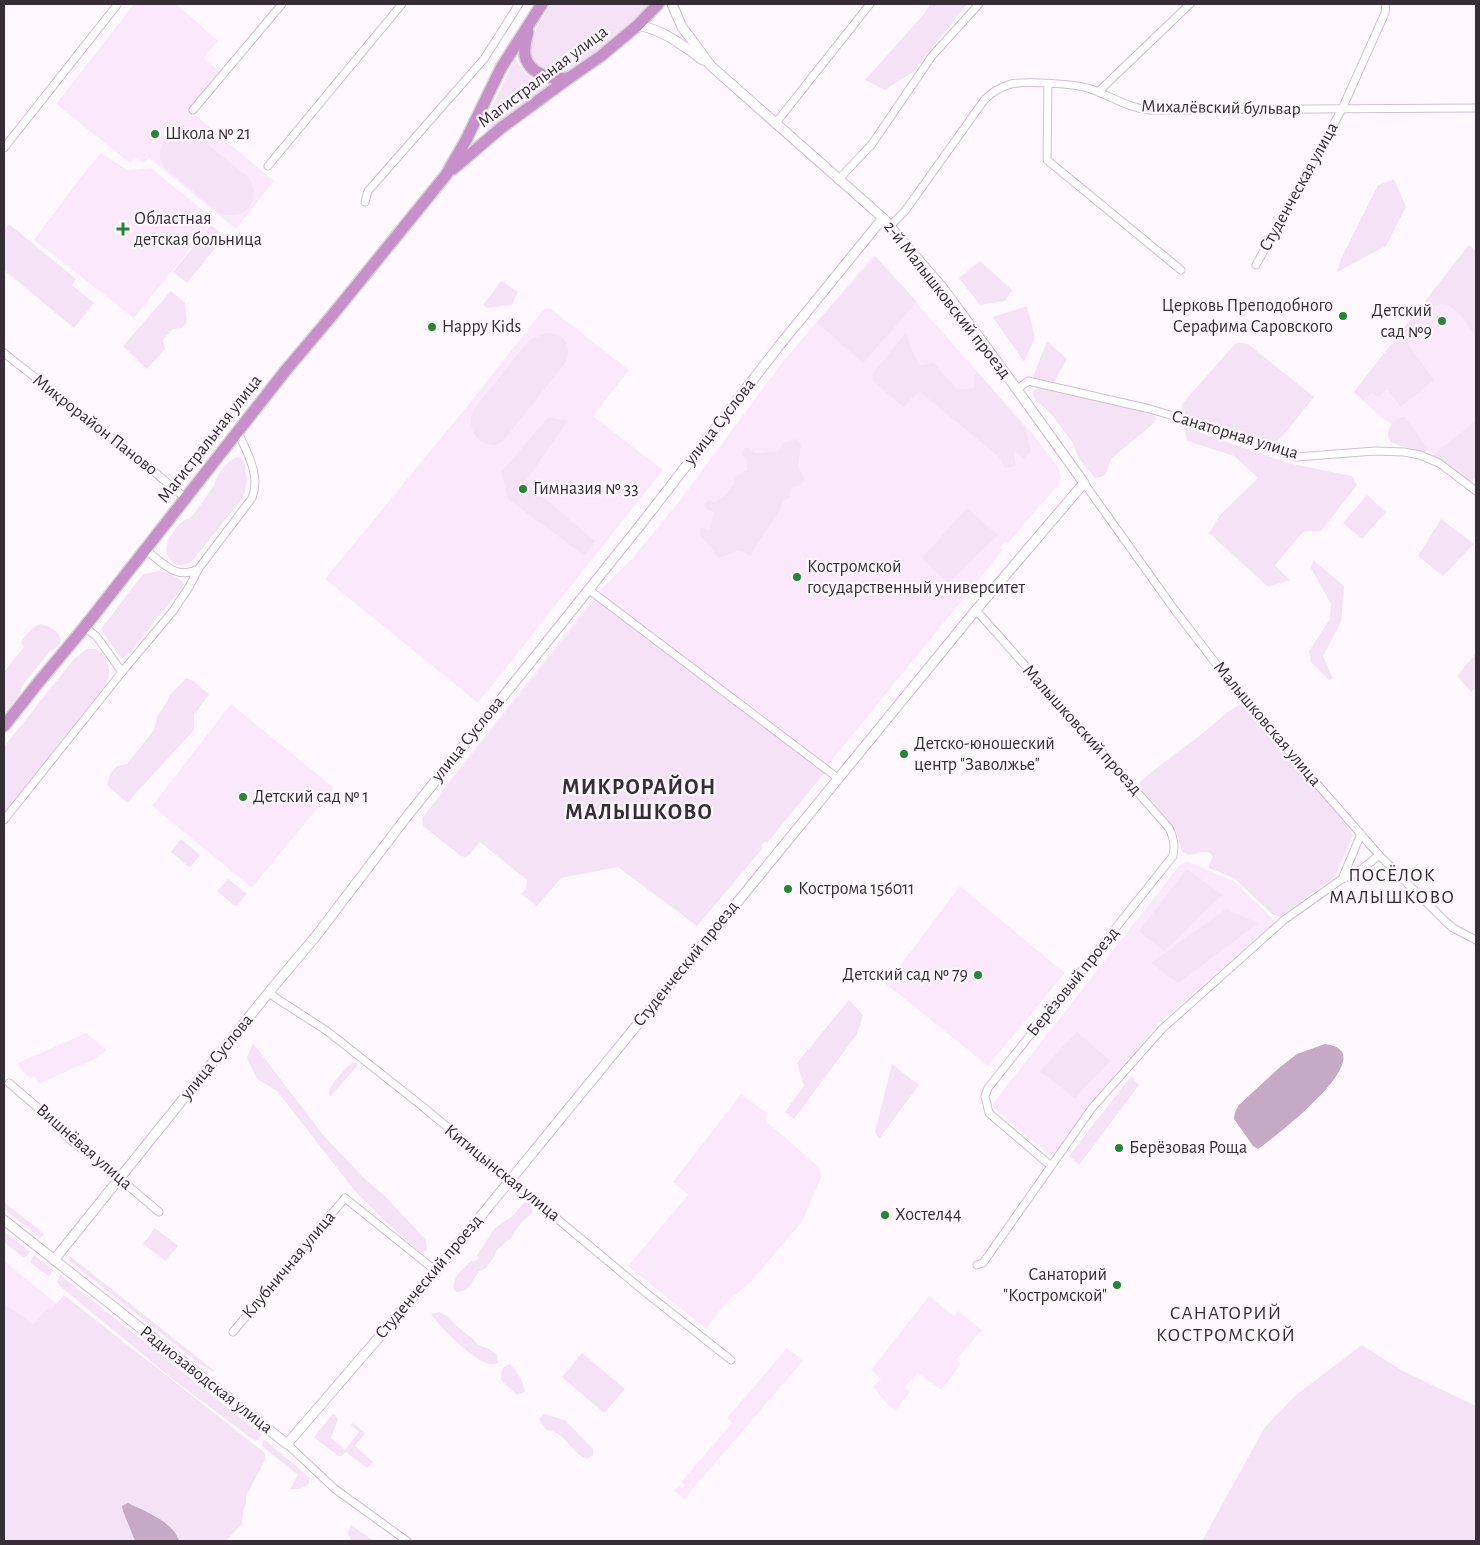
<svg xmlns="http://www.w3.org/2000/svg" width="1480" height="1545" font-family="'Alegreya Sans',sans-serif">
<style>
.built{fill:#fce8fc}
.green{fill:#f6e2f6}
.water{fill:#c5a9c5}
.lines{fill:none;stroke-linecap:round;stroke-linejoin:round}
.stream{stroke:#c5a9c5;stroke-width:2.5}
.minor-casing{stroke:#d6bcd6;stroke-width:9}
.tertiary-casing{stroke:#d6bcd6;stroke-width:11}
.trunk-casing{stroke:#d7d5d7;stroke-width:14}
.minor{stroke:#fff;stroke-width:7}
.tertiary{stroke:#fff;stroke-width:9}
.trunk{stroke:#c890ca;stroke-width:11}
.poi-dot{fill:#288536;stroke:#fff9ff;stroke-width:2}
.labels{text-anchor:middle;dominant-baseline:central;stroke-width:4.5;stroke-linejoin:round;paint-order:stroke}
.street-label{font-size:18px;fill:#372d37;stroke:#fff9ff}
.poi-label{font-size:18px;fill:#372d37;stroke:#fff9ff;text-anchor:start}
.neighbourhood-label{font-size:19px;letter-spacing:1px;fill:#372d37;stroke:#fff9ff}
.district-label{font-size:22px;font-weight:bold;letter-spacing:1px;fill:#372d37;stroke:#fff9ff}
</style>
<rect width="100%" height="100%" fill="#fff9ff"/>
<g class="built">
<path d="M134 4H176L218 41 204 58 220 72 189 110 274 181 236 229 149 158 143 163 137 158 130 163 56 104Z"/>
<path d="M101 153 127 170 151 168 214 219 134 318 34 240 81 177Z"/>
<path d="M1469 245 1476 251V476L1471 482 1381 417 1354 392Z"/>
<path d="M874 255 1031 432 1058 467 1061 478 1058 485 1008 543 1005 542 1000 548 1003 550 828 765 745 701 626 857 532 869 439 794 599 591 629 562 678 503 784 360Z"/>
<path d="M550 308 629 370 593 416 663 470 478 703 325 579 469 404 544 309Z"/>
<path d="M231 704 334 788 252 888 152 806Z"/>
<path d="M1187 861 1234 881 1274 920 1273 924 1158 1024 1088 1106 1052 1157 995 1109 993 1106 994 1102 1179 866Z"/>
<path d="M960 886 1065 973 988 1066 886 984Z"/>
<path d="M86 1033 107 1050 95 1059 38 1084 35 1076 30 1078 21 1070 18 1063Z"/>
<path d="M741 1094 767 1113 766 1121 820 1168 821 1178 802 1222 747 1286 727 1301 706 1329 628 1266 688 1195 673 1182Z"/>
<path d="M4 1261 57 1304 51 1311 48 1308 33 1324 4 1303Z"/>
<path d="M929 1296 954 1316 958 1311 982 1330 956 1360 961 1364 941 1390 918 1373 905 1387 910 1392 895 1411 888 1405 873 1387 881 1379 871 1370Z"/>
<path d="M787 1348 803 1361 691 1491 685 1500 674 1491 679 1485 682 1488 685 1485 681 1482 732 1423 727 1418Z"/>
</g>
<g class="green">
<path d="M551 4H651C633 23 614 39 593 55 586 61 577 68 568 72 559 75 553 74 546 70 516 57 540 22 551 4Z"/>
<path d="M930 4H967L913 72 885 90 865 80 924 14Z"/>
<path d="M515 58C523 73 532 81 549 86L489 130H487L484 125Z"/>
<path d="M176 130H186L195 134 249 178C263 200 245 221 221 214L164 167C154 151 163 140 176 130Z"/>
<path d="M1394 179 1406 207 1386 246 1337 272 1341 259 1378 185Z"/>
<path d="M9 224 76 279 72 285 94 303 74 328 4 270V231Z"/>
<path d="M211 225 225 236 187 283 173 272Z"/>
<path d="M1469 245 1476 251V337C1468 326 1455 300 1438 305L1411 327 1406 335 1407 343 1434 380 1401 407 1387 389 1378 397 1372 393 1363 400 1354 392Z"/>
<path d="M876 257 917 302 863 363 817 322Z"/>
<path d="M980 261 1012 290 1005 301 980 305 959 278Z"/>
<path d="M501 281 518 292 512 305 487 308 483 305Z"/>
<path d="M171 291 185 303 187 322 182 328 173 329 163 340 165 349 147 369 123 346Z"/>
<path d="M1027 306 1035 337 1024 362 993 317Z"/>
<path d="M546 333C563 332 573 345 566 362L504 440 496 445C475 445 466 427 474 409L526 344 532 339Z"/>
<path d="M906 333 914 355 920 365 934 363 957 389 964 390 975 387 974 375 978 373 1026 429 1031 452 1024 458 1014 451 1016 466 1005 468 999 457 919 391 903 407 873 381 872 374Z"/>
<path d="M1047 341 1067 359 1054 382 1032 379Z"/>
<path d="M1238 343H1243L1248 344 1314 397 1287 431 1274 444 1190 417 1181 413 1182 404 1234 345Z"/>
<path d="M1038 387 1150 412 1154 414 1156 419 1153 424 1113 457 1111 459 1106 474 1101 477 1095 478 1078 457 1073 443 1052 415 1034 398 1033 393 1034 390Z"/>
<path d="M1404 416 1428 449 1425 453 1392 443C1382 432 1392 421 1404 416Z"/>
<path d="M549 417 568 421 525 482 595 541 585 556 508 499 501 472Z"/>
<path d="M1476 421V476L1471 482 1433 455Z"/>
<path d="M1184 427 1288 463 1352 476 1357 485 1321 531 1303 532 1275 565 1290 580 1268 587 1209 533 1220 515 1258 478 1234 456 1187 441Z"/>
<path d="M796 439 801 444 798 466 805 480 799 486 791 487 789 498 783 501C777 519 772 521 763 536 758 542 754 549 750 556 733 545 734 557 718 557L711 547 700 535V528L710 529 714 512 707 509 703 504 709 500 714 502 724 496 735 483V478L742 472 747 470V461L742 454 744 448H750L755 453C763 454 769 450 778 452L783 443Z"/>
<path d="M238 457 242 459 245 465 247 481 245 492 241 500 233 510 192 561C187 565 183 566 177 565 172 563 169 558 167 554 163 543 175 528 183 521 185 519 188 519 190 518 196 513 208 493 214 486 215 477 229 458 238 457Z"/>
<path d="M1367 495 1386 512 1362 539 1343 523Z"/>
<path d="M967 508 998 535 948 583 922 558Z"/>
<path d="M1441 519 1474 544 1443 576 1418 556Z"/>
<path d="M1313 560 1344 586 1341 622 1323 656 1333 679 1329 680 1311 662 1309 651 1330 619 1331 604 1311 568Z"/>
<path d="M159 571 170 573 183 582 184 585 127 656 123 658 119 656 101 629 143 574Z"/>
<path d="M595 600 825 772 767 843 765 841 761 846 763 848 697 926 618 867 561 878 537 906 521 894 526 889 527 880 480 842 469 855 465 857 461 856 423 826 422 818Z"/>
<path d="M41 624C56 627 71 642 50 651L22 686 21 692 4 714V672L24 647 21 642C26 635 32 626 41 624Z"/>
<path d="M87 649C88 649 94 649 95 649 104 653 111 667 109 676 108 680 105 684 104 687L4 813V747L74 659Z"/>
<path d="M1475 654 1476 655V688L1471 692 1457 676Z"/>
<path d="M186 678 193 681 209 694 194 715V730L127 803 107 785 110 774 117 766 127 764 154 730 157 716 167 702 169 696Z"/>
<path d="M1241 704 1280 750 1290 759 1330 804 1353 835 1335 876 1280 917 1272 914 1235 879 1209 868V865L1213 857 1210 853C1196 849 1195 859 1182 852L1178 837 1174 827 1140 788V782C1160 764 1183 749 1204 732 1216 723 1227 710 1241 704Z"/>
<path d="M181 839 200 855 190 868 171 852Z"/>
<path d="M1187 869 1222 895 1164 951 1139 931Z"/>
<path d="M228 879 247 894 236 907 217 891Z"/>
<path d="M1226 909 1258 923 1178 983 1151 963Z"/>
<path d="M849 1000 863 1015 857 1034 794 1119 785 1112 804 1086 797 1063Z"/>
<path d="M1077 1032 1110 1061 1075 1098 1040 1071Z"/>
<path d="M253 1043 323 1135 366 1180 385 1196 426 1240 427 1250 421 1253 384 1220 355 1191 277 1091 257 1079 247 1058Z"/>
<path d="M352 1063H357L358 1065 330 1097C329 1094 328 1093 330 1089 332 1083 346 1067 352 1063Z"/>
<path d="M892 1064 919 1085 879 1139 875 1132Z"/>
<path d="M1131 1076 1139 1085 1079 1165 1069 1156Z"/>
<path d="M4 1202 44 1234 40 1238 4 1209Z"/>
<path d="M525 1202 531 1204 533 1212 521 1223 511 1238 497 1250 494 1257 485 1269 479 1271 469 1287 463 1291 457 1292 454 1290C452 1277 462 1270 471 1261H476L478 1258 477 1255 495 1228 515 1214 518 1209Z"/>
<path d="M155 1228 178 1246 165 1261 143 1244Z"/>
<path d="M4 1231 30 1252 26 1257H23L4 1242Z"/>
<path d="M34 1255 53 1270 50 1276H48L30 1262Z"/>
<path d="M70 1256 217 1373 201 1365 68 1260Z"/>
<path d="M60 1275 262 1435 258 1440 255 1441 174 1380 61 1287 57 1282Z"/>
<path d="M64 1295 265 1453V1460L246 1496V1503L243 1512 242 1524 226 1541H179C173 1521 146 1511 128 1503L123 1506V1511L135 1541H4V1303L33 1324 48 1308 51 1310Z"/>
<path d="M439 1312 449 1317 456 1326 472 1338 478 1345 489 1349 497 1355 498 1363C495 1364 492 1365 490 1364 474 1362 440 1327 431 1314Z"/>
<path d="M1362 1345 1401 1370 1476 1406V1541H1202L1265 1427 1296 1395Z"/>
<path d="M582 1353 625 1389 604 1413 562 1377Z"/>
<path d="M510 1364C518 1373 523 1380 525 1392L517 1395 501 1380C501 1372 501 1367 510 1364Z"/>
<path d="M334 1414 338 1419 331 1438 345 1450 359 1432 351 1425 353 1423 365 1433 355 1446 373 1462 367 1468 346 1452 342 1456H338L314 1437 332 1415Z"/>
<path d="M544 1414 565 1420 593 1449V1455L587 1459C569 1452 567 1432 546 1430L539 1419Z"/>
<path d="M264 1439 310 1478 308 1485 298 1489H290L298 1475 263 1447 262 1445Z"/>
<path d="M351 1525 374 1541H351L348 1533Z"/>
</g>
<g class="water">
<path d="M1325 1044C1331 1045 1338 1046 1342 1052 1355 1075 1275 1137 1258 1149L1253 1146 1234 1119 1235 1112 1239 1105 1279 1068 1297 1054Z"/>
<path d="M128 1503C146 1512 173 1521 179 1541H135L123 1511 122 1506Z"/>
</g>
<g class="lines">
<path class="stream" d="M934 4H935"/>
<defs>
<g id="minor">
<path d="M1048 84 1047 160 1181 270"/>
<path d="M1098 92 1190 4"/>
<path d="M193 110 282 4"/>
<path d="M775 124 870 4"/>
<path d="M4 148 117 5"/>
<path d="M268 166 402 4"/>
<path d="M838 180 872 144 932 56 979 4"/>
<path d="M365 202 368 191 484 59 519 4"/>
<path d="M890 226 905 211 985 99C992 93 998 88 1008 85 1021 80 1074 84 1088 88 1109 95 1127 108 1150 110L1476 108"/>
<path d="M1256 265 1342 109 1385 13 1386 4"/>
<path d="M4 353 151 469 185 498"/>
<path d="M1018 389 1028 381 1150 409 1190 421 1296 457 1375 451 1404 452 1420 455 1439 463 1476 491"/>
<path d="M1084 483 1174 609 1243 699 1379 855 1445 921 1453 928 1476 940"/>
<path d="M145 549C161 562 177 581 198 569"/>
<path d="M588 589 839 779"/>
<path d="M976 610 1169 828C1174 838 1175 845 1173 856L988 1088 985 1096 989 1113 1051 1166"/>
<path d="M85 627 97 637 122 672"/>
<path d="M4 820 122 672 173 611 189 587 199 568 252 498C261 475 247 453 238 432"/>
<path d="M1342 879 1361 834"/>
<path d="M269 992 276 998 327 1031 422 1106 645 1292 731 1360"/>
<path d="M9 1083 44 1113 69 1139 119 1178 159 1212"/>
<path d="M977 1265 983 1263 1092 1108 1162 1029 1284 920 1342 879C1357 875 1367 865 1379 855"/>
<path d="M233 1332 345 1198 436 1271"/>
<path d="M287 1444 335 1489 407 1541"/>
</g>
<g id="tertiary">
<path d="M638 25C665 31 681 44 703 60"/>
<path d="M4 1220 287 1444 436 1271 976 610 1084 483 995 359 942 287 910 250 883 218 711 66 682 27 672 4"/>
<path d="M54 1260 269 992 316 936 405 819 642 523 779 346 883 218"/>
</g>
<g id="trunk">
<path d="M528 32C526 39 524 49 525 56 530 75 552 80 569 78"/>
<path d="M453 169 501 128 569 78 601 56 638 25 658 4"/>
<path d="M4 726 38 683 83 629 286 370 330 318 446 175 466 140 501 68 542 4"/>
</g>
</defs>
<use href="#minor" class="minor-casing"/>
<use href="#tertiary" class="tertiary-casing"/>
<use href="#trunk" class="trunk-casing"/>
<use href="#minor" class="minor"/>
<use href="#tertiary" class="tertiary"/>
<use href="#trunk" class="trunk"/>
</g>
<g class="poi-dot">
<circle cx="155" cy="134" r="5"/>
<path d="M120.5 221.5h5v5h5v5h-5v5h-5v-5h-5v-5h5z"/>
<circle cx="1343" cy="316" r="5"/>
<circle cx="1442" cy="321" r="5"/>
<circle cx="432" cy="327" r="5"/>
<circle cx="523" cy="489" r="5"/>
<circle cx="797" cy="577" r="5"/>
<circle cx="904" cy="754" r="5"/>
<circle cx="243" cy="797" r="5"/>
<circle cx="788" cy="889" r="5"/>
<circle cx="978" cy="975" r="5"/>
<circle cx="1119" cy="1148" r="5"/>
<circle cx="885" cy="1215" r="5"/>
<circle cx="1117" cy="1285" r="5"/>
</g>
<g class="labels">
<g class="street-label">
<text transform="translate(543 77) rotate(-37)">Магистральная улица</text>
<text transform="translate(1221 108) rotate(1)">Михалёвский бульвар</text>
<text transform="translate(1299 187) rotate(-61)">Студенческая улица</text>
<text transform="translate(947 300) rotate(52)">2-й Малышковский проезд</text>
<text transform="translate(720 422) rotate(-52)">улица Суслова</text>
<text transform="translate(95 425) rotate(38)">Микрорайон Паново</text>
<text transform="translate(1235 435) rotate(17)">Санаторная улица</text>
<text transform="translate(210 439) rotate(-52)">Магистральная улица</text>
<text transform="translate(1267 724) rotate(50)">Малышковская улица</text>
<text transform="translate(1082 730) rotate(48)">Малышковский проезд</text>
<text transform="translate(468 739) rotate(-51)">улица Суслова</text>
<text transform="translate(686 964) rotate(-51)">Студенческий проезд</text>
<text transform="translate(1073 982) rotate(-51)">Берёзовый проезд</text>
<text transform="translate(217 1057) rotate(-51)">улица Суслова</text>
<text transform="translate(84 1147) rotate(41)">Вишнёвая улица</text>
<text transform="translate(502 1173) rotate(39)">Китицынская улица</text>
<text transform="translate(289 1265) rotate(-50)">Клубничная улица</text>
<text transform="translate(429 1277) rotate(-50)">Студенческий проезд</text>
<text transform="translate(206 1380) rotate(38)">Радиозаводская улица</text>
</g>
<g class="poi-label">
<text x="165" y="134">Школа № 21</text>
<text x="134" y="219">Областная<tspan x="134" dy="21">детская больница</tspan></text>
<text x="1333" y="306" text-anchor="end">Церковь Преподобного<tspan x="1333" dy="21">Серафима Саровского</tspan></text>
<text x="1432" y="311" text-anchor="end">Детский<tspan x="1432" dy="21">сад №9</tspan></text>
<text x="442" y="327">Happy Kids</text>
<text x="533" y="489">Гимназия № 33</text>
<text x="807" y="567">Костромской<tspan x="807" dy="21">государственный университет</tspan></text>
<text x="914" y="744">Детско-юношеский<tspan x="914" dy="21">центр "Заволжье"</tspan></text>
<text x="253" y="797">Детский сад № 1</text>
<text x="798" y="889">Кострома 156011</text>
<text x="968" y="975" text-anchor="end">Детский сад № 79</text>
<text x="1129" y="1148">Берёзовая Роща</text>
<text x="895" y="1215">Хостел44</text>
<text x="1107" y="1275" text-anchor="end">Санаторий<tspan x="1107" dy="21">"Костромской"</tspan></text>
</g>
<g class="neighbourhood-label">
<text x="1392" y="875">ПОСЁЛОК<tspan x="1392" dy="22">МАЛЫШКОВО</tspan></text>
<text x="1226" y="1313">САНАТОРИЙ<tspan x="1226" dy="22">КОСТРОМСКОЙ</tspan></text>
</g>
<g class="district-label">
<text x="639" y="787">МИКРОРАЙОН<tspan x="639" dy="25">МАЛЫШКОВО</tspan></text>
</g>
</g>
<rect width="1480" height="1545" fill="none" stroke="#372d37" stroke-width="10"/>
</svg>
